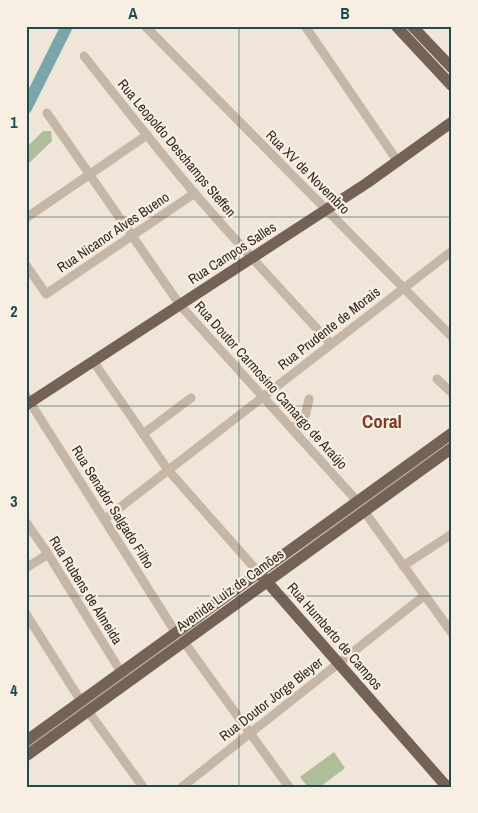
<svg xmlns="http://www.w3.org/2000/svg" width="478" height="813" font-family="'Archivo Narrow',sans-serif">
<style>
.green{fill:#afbd99}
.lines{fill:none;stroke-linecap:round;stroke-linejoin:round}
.river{stroke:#78a6ab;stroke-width:12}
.minor{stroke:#c6b6a5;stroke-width:9}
.major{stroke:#746257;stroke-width:11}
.grid{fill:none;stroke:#1e4b51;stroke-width:1;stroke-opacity:0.55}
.labels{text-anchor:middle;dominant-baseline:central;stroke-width:4.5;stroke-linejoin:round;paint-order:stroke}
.street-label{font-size:14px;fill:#322a26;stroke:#f8efe3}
.district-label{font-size:19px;font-weight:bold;fill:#7d3d23;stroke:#f8efe3}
.neatline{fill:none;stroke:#1e4b51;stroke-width:2}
.grid-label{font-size:16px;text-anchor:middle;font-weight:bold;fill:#1e4b51}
</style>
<rect width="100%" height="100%" fill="#efe5d8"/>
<g class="green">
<path d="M43 131H51L52 141 26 166V148Z"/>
<path d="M452 439V443L270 572Z"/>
<path d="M209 615 203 621 26 750V745Z"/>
<path d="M334 752 345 768 320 787H308L300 777Z"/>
</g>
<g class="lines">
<path class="river" d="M26 108 67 26"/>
<g class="minor">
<path d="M145 26 452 337"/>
<path d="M305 26 398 162"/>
<path d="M84 56C121 103 158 150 196 195 240 246 286 295 331 344"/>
<path d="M47 113 180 305 357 501"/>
<path d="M26 218 147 135"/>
<path d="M26 265 46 294 195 193"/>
<path d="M93 361 168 470 259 573"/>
<path d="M437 379 452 393"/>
<path d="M26 396 176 633"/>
<path d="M292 429 305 417 309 399"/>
<path d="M143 434 191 398"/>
<path d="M364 511 452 633"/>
<path d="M105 519 452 251"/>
<path d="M26 522 48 554 121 672"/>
<path d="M403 566 452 534"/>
<path d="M26 568 48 554"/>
<path d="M26 614 81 701"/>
<path d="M184 642 289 787"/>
<path d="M88 711 143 787"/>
<path d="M182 787 425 595"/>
</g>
<g class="major">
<path d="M396 26 452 86"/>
<path d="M412 26 452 68"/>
<path d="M26 405 367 183 452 122"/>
<path d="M262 576 447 787"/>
<path d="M26 741 452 433"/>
<path d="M26 756 452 448"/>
</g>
</g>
<path class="grid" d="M239 26V787M26 217H452M26 406H452M26 596H452"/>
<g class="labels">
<g class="street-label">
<text transform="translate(177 148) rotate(50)">Rua Leopoldo Deschamps Steffen</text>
<text transform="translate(308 172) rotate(45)">Rua XV de Novembro</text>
<text transform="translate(113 232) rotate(-34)">Rua Nicanor Alves Bueno</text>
<text transform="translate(232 253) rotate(-33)">Rua Campos Salles</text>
<text transform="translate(329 328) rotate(-38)">Rua Prudente de Morais</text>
<text transform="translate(271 385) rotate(48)">Rua Doutor Carmosino Camargo de Araújo</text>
<text transform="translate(113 507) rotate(58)">Rua Senador Salgado Filho</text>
<text transform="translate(86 590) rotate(58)">Rua Rubens de Almeida</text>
<text transform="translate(230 590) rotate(-36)">Avenida Luiz de Camões</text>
<text transform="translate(335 636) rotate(49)">Rua Humberto de Campos</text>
<text transform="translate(271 699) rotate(-38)">Rua Doutor Jorge Bleyer</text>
</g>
<g class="district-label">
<text x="382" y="421">Coral</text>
</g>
</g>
<rect width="478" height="813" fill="none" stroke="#f8efe3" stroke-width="55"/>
<rect x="28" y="28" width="422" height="758" class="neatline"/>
<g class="grid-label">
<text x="133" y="19">A</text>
<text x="345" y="19">B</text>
<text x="14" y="128">1</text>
<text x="14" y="317">2</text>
<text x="14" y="507">3</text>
<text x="14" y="696">4</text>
</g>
</svg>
